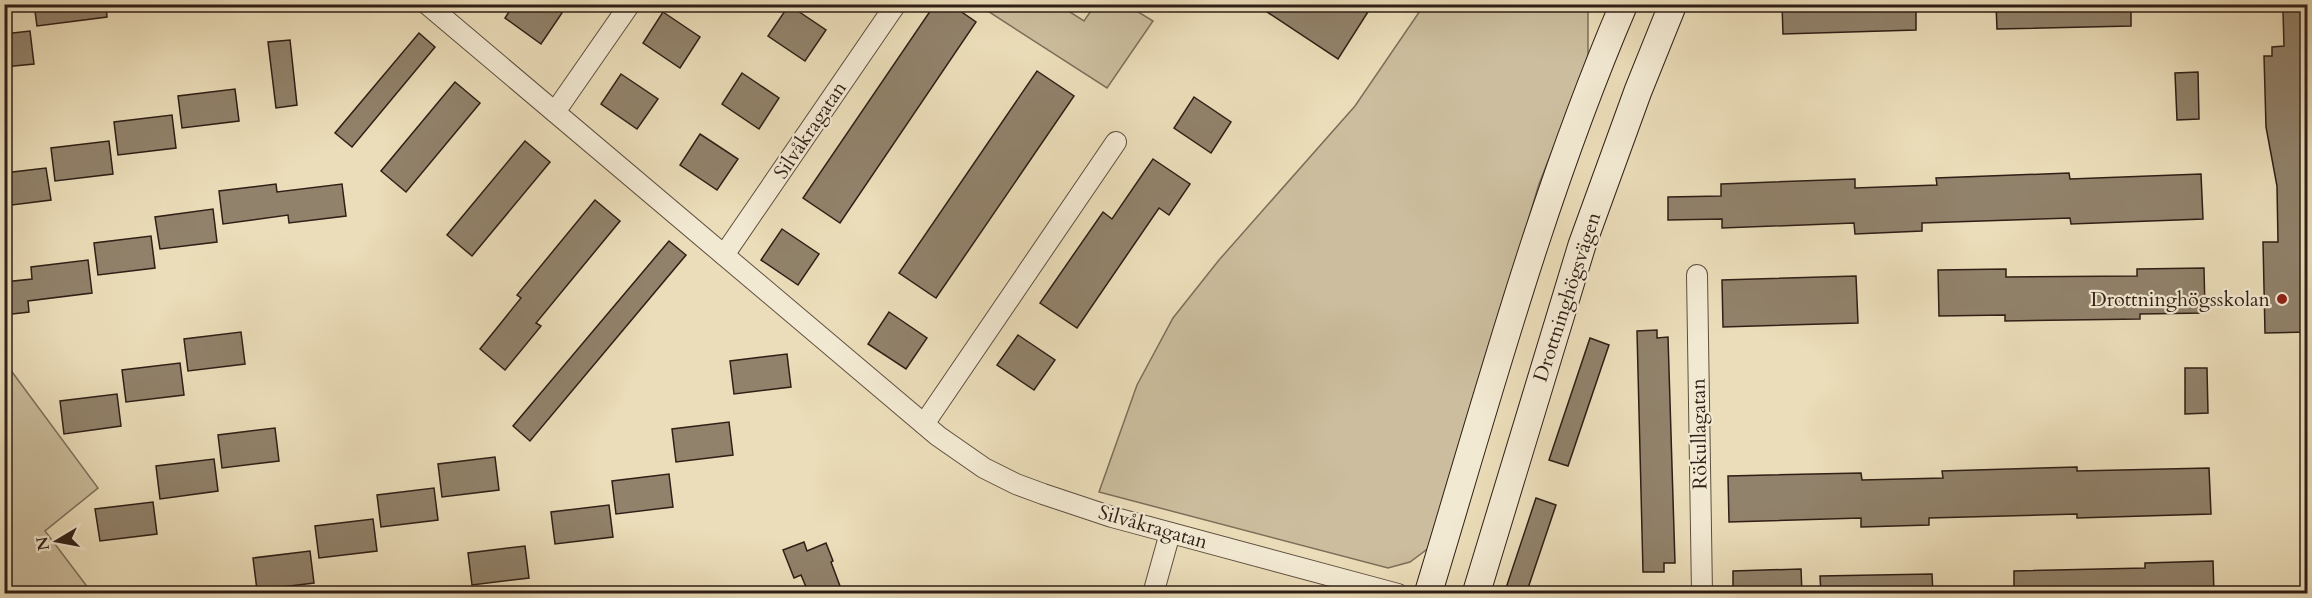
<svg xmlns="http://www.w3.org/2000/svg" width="2312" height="598" font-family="Cardo,serif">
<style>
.green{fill:#cbbd9d;stroke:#7d6e5a;stroke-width:1.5}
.building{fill:#91826b;stroke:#2f1f16;stroke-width:1.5}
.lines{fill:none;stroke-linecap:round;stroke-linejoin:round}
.street-casing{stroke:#5e4e3f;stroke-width:22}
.secondary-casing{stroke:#2f1f16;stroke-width:29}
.street{stroke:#f2e9d2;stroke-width:20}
.secondary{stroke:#f2e9d2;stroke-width:27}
.poi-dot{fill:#8f2418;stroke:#f2e9d2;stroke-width:2}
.labels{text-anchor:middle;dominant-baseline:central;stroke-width:4.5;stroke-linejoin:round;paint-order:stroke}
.street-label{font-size:20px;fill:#2f1f16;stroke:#f2e9d2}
.poi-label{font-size:20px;fill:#2f1f16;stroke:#f2e9d2;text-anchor:end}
</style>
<rect width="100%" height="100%" fill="#ebddb9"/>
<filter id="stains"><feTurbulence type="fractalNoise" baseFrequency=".00333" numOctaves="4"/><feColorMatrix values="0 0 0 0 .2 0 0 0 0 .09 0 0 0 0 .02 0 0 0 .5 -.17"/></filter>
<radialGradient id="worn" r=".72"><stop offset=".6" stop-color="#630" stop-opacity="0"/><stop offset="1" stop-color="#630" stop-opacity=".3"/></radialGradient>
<g class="green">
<path d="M985 5H1059L1084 21 1095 5H1127L1153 21 1107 88 983 8Z"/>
<path d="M1424 5H1588V60L1539 184 1430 547 1410 562 1388 568 1099 492 1137 385 1173 318 1219 260 1355 106Z"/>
<path d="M4 361 98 488 45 531 92 593H5Z"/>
</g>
<g class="building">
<path d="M34 4H106L107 17 37 26Z"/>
<path d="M514 4H550L562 13 541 44 505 18Z"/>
<path d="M935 4H950L976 22 840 223 803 198Z"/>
<path d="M1255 4H1373L1338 59Z"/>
<path d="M1782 4H1916V30L1783 34Z"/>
<path d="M1996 4H2131V26L1997 29Z"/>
<path d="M789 5 826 30 805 61 768 36Z"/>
<path d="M2307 10V332L2265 333 2263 242H2278L2277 186 2266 127 2264 56H2272V47L2284 46 2283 11Z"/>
<path d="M663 12 700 37 680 68 643 43Z"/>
<path d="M30 31 34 64 4 67V34Z"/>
<path d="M419 33 435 47 352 147 335 133Z"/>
<path d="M290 40 297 105 276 108 268 42Z"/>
<path d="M1037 71 1074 96 936 298 899 273Z"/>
<path d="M2198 72 2199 119 2177 120 2175 73Z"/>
<path d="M742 73 779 98 759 129 722 104Z"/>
<path d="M621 74 658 99 637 129 601 104Z"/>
<path d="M455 82 480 103 406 192 381 171Z"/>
<path d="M235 89 239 121 182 128 178 96Z"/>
<path d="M1194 97 1231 122 1211 153 1174 128Z"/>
<path d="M172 115 176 148 118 155 114 122Z"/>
<path d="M700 134 738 159 717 190 680 165Z"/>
<path d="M109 141 113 174 55 181 51 148Z"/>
<path d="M525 141 550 162 472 256 447 235Z"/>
<path d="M1153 159 1190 184 1169 215 1159 208 1077 328 1040 303 1103 212 1112 219Z"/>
<path d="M46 168 51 200 4 206V173Z"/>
<path d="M2069 173 2070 179 2201 174 2203 219 2071 224 2070 218 1922 223V231L1855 234 1854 223 1722 228V219L1668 220V197L1721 196V184L1855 179V188L1937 185 1936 178Z"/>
<path d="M276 184 277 192 342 184 346 216 289 223 288 215 223 224 219 191Z"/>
<path d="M595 200 620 221 536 323 541 326 505 370 480 349 521 298 517 295Z"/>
<path d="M213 209 217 242 160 249 155 217Z"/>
<path d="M782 229 819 254 798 285 761 260Z"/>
<path d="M151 236 155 268 98 275 94 243Z"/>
<path d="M669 241 686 255 530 441 513 426Z"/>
<path d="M88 260 92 293 28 301 29 312 4 315V282L32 279 31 267Z"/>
<path d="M2204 268 2205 313 2140 314V319L2005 321V315L1939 316 1938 270 2006 269V277L2137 276V269Z"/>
<path d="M1856 276 1858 323 1723 327 1722 280Z"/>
<path d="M889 312 927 338 906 369 868 344Z"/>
<path d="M1657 330V338L1668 337 1675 563H1664V572H1643L1637 331Z"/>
<path d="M241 332 245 364 188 371 184 339Z"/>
<path d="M1018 335 1055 360 1034 390 997 365Z"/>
<path d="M1590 338 1609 345 1568 466 1549 460Z"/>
<path d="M787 354 791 387 734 394 730 361Z"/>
<path d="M180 363 184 395 126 402 122 370Z"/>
<path d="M2185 368H2207L2208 413 2185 414Z"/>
<path d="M117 394 121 426 64 434 60 401Z"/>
<path d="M729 422 733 455 676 462 672 429Z"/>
<path d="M275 428 279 461 222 468 218 435Z"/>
<path d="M495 457 499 490 442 497 438 464Z"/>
<path d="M214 459 218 491 160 499 156 466Z"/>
<path d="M2077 467V471L2209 468 2211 514 2077 518V514L1929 518V525L1861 527V518L1729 522 1728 476 1861 473 1862 480 1943 478 1942 471Z"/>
<path d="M669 474 673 507 616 514 612 481Z"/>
<path d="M434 488 438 520 381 527 377 495Z"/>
<path d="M1536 498 1556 505 1526 594H1504Z"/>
<path d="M153 502 157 534 100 541 95 509Z"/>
<path d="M609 505 613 537 555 544 551 512Z"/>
<path d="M373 519 377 551 319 558 315 526Z"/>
<path d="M804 542 807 551 826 543 833 561 831 562 843 594H809L801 575 794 578 783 550Z"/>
<path d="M525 546 529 578 472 585 468 553Z"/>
<path d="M310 551 314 583 257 590 253 558Z"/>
<path d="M2213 561 2214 594H2014V571L2145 568V563Z"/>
<path d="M1801 569 1802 594H1733V571Z"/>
<path d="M1932 574 1933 594H1821L1820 576Z"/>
</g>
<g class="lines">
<defs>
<g id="street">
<path d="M427 4 938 436 984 468 1016 484 1043 494 1112 517 1398 594"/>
<path d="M555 112 630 4"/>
<path d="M724 255 896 4"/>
<path d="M1697 275 1702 594"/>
<path d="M924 424 1116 142"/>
<path d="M1153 594 1170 533"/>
</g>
<g id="secondary">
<path d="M1428 594C1488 396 1542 195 1624 4"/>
<path d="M1476 594 1582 245 1638 91 1673 4"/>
</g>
</defs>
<use href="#street" class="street-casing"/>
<use href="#secondary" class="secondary-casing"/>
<use href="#street" class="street"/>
<use href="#secondary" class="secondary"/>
</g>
<circle class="poi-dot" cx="2282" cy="299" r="6"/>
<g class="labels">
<g class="street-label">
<text transform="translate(810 130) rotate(-56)">Silvåkragatan</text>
<text transform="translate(1567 297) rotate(-72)">Drottninghögsvägen</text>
<text transform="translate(1699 434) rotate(-91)">Rökullagatan</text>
<text transform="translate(1153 527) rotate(16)">Silvåkragatan</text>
</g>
<g class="poi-label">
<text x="2270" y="299">Drottninghögsskolan</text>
</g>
</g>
<rect width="2312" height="598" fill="none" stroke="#ebddb9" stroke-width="24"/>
<rect x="6" y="6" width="2300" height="586" fill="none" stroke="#2f1f16" stroke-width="3"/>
<rect x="12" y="12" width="2288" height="574" fill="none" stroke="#2f1f16" stroke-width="1.5"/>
<g transform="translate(57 541) rotate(260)" stroke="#f2e9d2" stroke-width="4.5" paint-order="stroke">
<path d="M0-4.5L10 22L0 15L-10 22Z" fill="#2f1f16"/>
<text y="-9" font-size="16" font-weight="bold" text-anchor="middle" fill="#2f1f16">N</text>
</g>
<rect width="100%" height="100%" filter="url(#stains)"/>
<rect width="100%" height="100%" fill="url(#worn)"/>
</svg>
